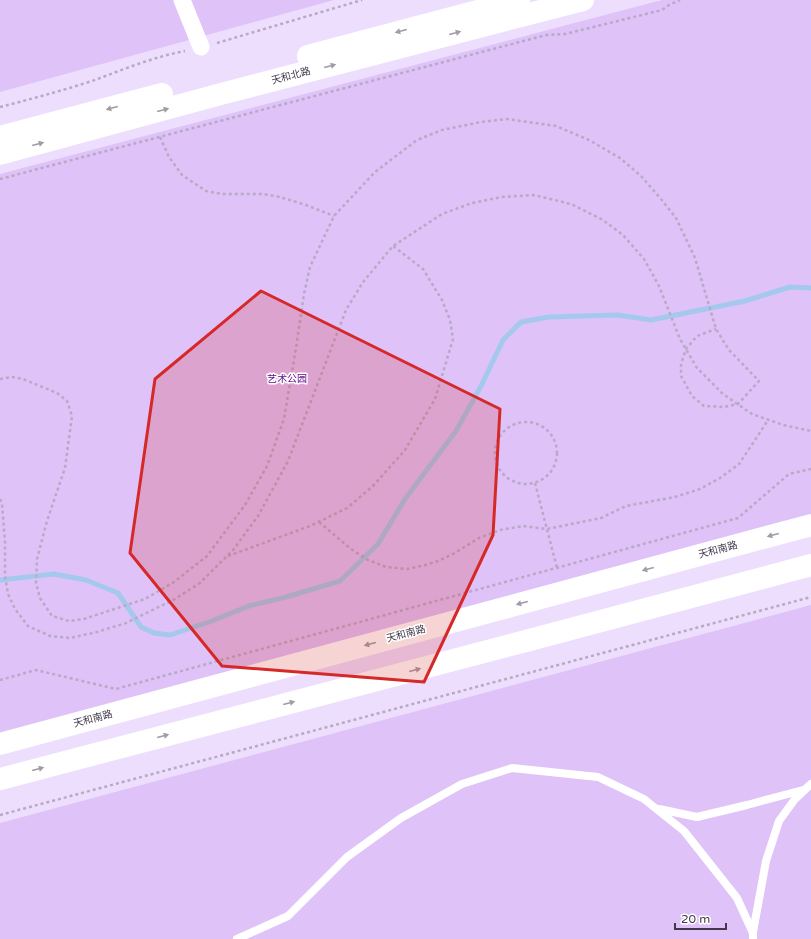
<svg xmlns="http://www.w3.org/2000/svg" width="811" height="939" font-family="'Varela Round','Noto Sans SC',sans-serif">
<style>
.green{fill:#dec2f8}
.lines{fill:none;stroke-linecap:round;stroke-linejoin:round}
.stream{stroke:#a5c9ed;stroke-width:5}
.path{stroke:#b8aac5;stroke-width:2.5;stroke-dasharray:3 3;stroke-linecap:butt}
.lane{stroke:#fff;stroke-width:8}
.street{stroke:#fff;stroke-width:17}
.secondary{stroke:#fff;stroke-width:22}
.oneway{fill:#a09ba5}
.marked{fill:#d62828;fill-opacity:0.2;stroke:#d62828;stroke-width:3;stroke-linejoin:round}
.labels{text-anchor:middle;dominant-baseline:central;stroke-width:3;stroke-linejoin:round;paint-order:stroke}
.street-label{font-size:10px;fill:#42374b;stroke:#fff}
.park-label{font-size:10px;fill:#5e068c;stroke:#fff}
</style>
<rect width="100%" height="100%" fill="#eddefd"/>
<g class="green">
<path d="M0 0H334L0 92Z"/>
<path d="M662 0H811V520L0 738V174Z"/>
<path d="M811 605V939H0V823Z"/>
</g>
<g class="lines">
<path class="stream" d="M0 580 54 574 86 580 118 593 141 627 154 633 170 635 209 622 249 606 286 597 340 581 378 544 405 499 456 431 481 386 503 340 521 322 549 317 618 315 651 320 745 301 790 287 811 288"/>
<g class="path">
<path d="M217 43 362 0"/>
<path d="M0 107C31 99 61 91 92 81 122 70 153 57 185 51"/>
<path d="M160 137 169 157 182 175 206 191 222 194H263L280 197 306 205 334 216"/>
<path d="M0 179 546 35 565 34 662 10 669 5 680 0"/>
<path d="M0 379 12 377 23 379 57 393 67 401 72 416 65 468 47 521 37 559 36 583 40 598 52 616 69 621 84 619 145 599 174 582 207 556 245 505 267 466 284 419 296 348 304 294 310 267 334 216 375 172 417 140 442 130 481 122 507 119 556 126 589 140 620 158 641 176 661 199 676 218 695 258 716 329 729 350 759 381 738 404 724 407 704 406 692 396 681 376V364L686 349 697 336 716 329"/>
<circle cx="526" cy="453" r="31"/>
<path d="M535 483 557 568"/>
<path d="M0 499 2 504 5 542V576L8 594 15 609 28 626 50 636 70 638 97 632 126 623 175 599 200 583 233 550 258 516 288 461 346 310 363 282 393 246 442 214 472 203 502 197 534 195 571 204 603 220 623 235 644 259 659 286 680 339 697 368 723 394 752 414 783 425 811 431"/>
<path d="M319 522 351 549 368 560 386 567 407 569 425 565 438 561 453 554 479 538 500 530 523 526 547 529 601 518 626 506 675 497 700 489 720 478 739 464 757 437 768 420"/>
<path d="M228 556 310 526 347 508 373 486 405 450 435 399 453 339 450 320 442 300 423 269 393 246"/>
<path d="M0 680 36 670 116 689 738 518 789 474 811 469"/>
<path d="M0 815 811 597"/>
</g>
<g class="lane">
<path d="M659 809 697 817 747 805 803 790"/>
<path d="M753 932 766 861 779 821 795 799 811 784"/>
<path d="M237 939 288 916 347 857 401 818 462 784 512 768 598 777 644 799 684 831 737 898 753 933V939"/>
</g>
<path class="street" d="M182 0 201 47"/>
<g class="secondary">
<path d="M308 56 519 0"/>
<path d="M0 137 162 94"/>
<path d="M0 154 221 94 583 0"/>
<path d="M0 744 811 525"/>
<path d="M0 779 522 642 811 565"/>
</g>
</g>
<defs><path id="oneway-solid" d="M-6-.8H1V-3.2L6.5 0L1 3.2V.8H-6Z"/></defs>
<g class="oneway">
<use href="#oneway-solid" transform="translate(401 31) rotate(165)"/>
<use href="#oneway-solid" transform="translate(455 33) rotate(-15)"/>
<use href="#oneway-solid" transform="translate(330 66) rotate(-15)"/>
<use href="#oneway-solid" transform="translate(112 108) rotate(165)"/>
<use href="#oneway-solid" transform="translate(163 110) rotate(-15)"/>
<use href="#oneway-solid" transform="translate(38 144) rotate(-15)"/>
<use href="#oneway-solid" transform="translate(773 535) rotate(165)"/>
<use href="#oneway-solid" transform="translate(648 569) rotate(165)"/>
<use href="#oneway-solid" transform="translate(522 603) rotate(165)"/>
<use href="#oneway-solid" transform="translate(370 644) rotate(165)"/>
<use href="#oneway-solid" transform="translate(415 670) rotate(-15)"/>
<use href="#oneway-solid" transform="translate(289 703) rotate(-15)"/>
<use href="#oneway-solid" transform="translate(163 736) rotate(-15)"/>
<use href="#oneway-solid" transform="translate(38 769) rotate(-15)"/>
</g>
<path class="marked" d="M261 291 500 409 493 535 424 682 222 666 130 553 155 379Z"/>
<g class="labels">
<g class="street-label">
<text transform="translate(291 76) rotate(-15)">天和北路</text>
<text transform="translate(718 550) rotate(-15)">天和南路</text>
<text transform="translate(406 634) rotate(-15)">天和南路</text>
<text transform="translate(93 719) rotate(-15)">天和南路</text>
</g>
<g class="park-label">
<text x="287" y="379">艺术公园</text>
</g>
</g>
<path d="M675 923v6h51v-6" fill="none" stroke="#42374b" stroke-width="2"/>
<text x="681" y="923" font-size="12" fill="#42374b" stroke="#ffffff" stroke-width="3" paint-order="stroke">20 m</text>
</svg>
